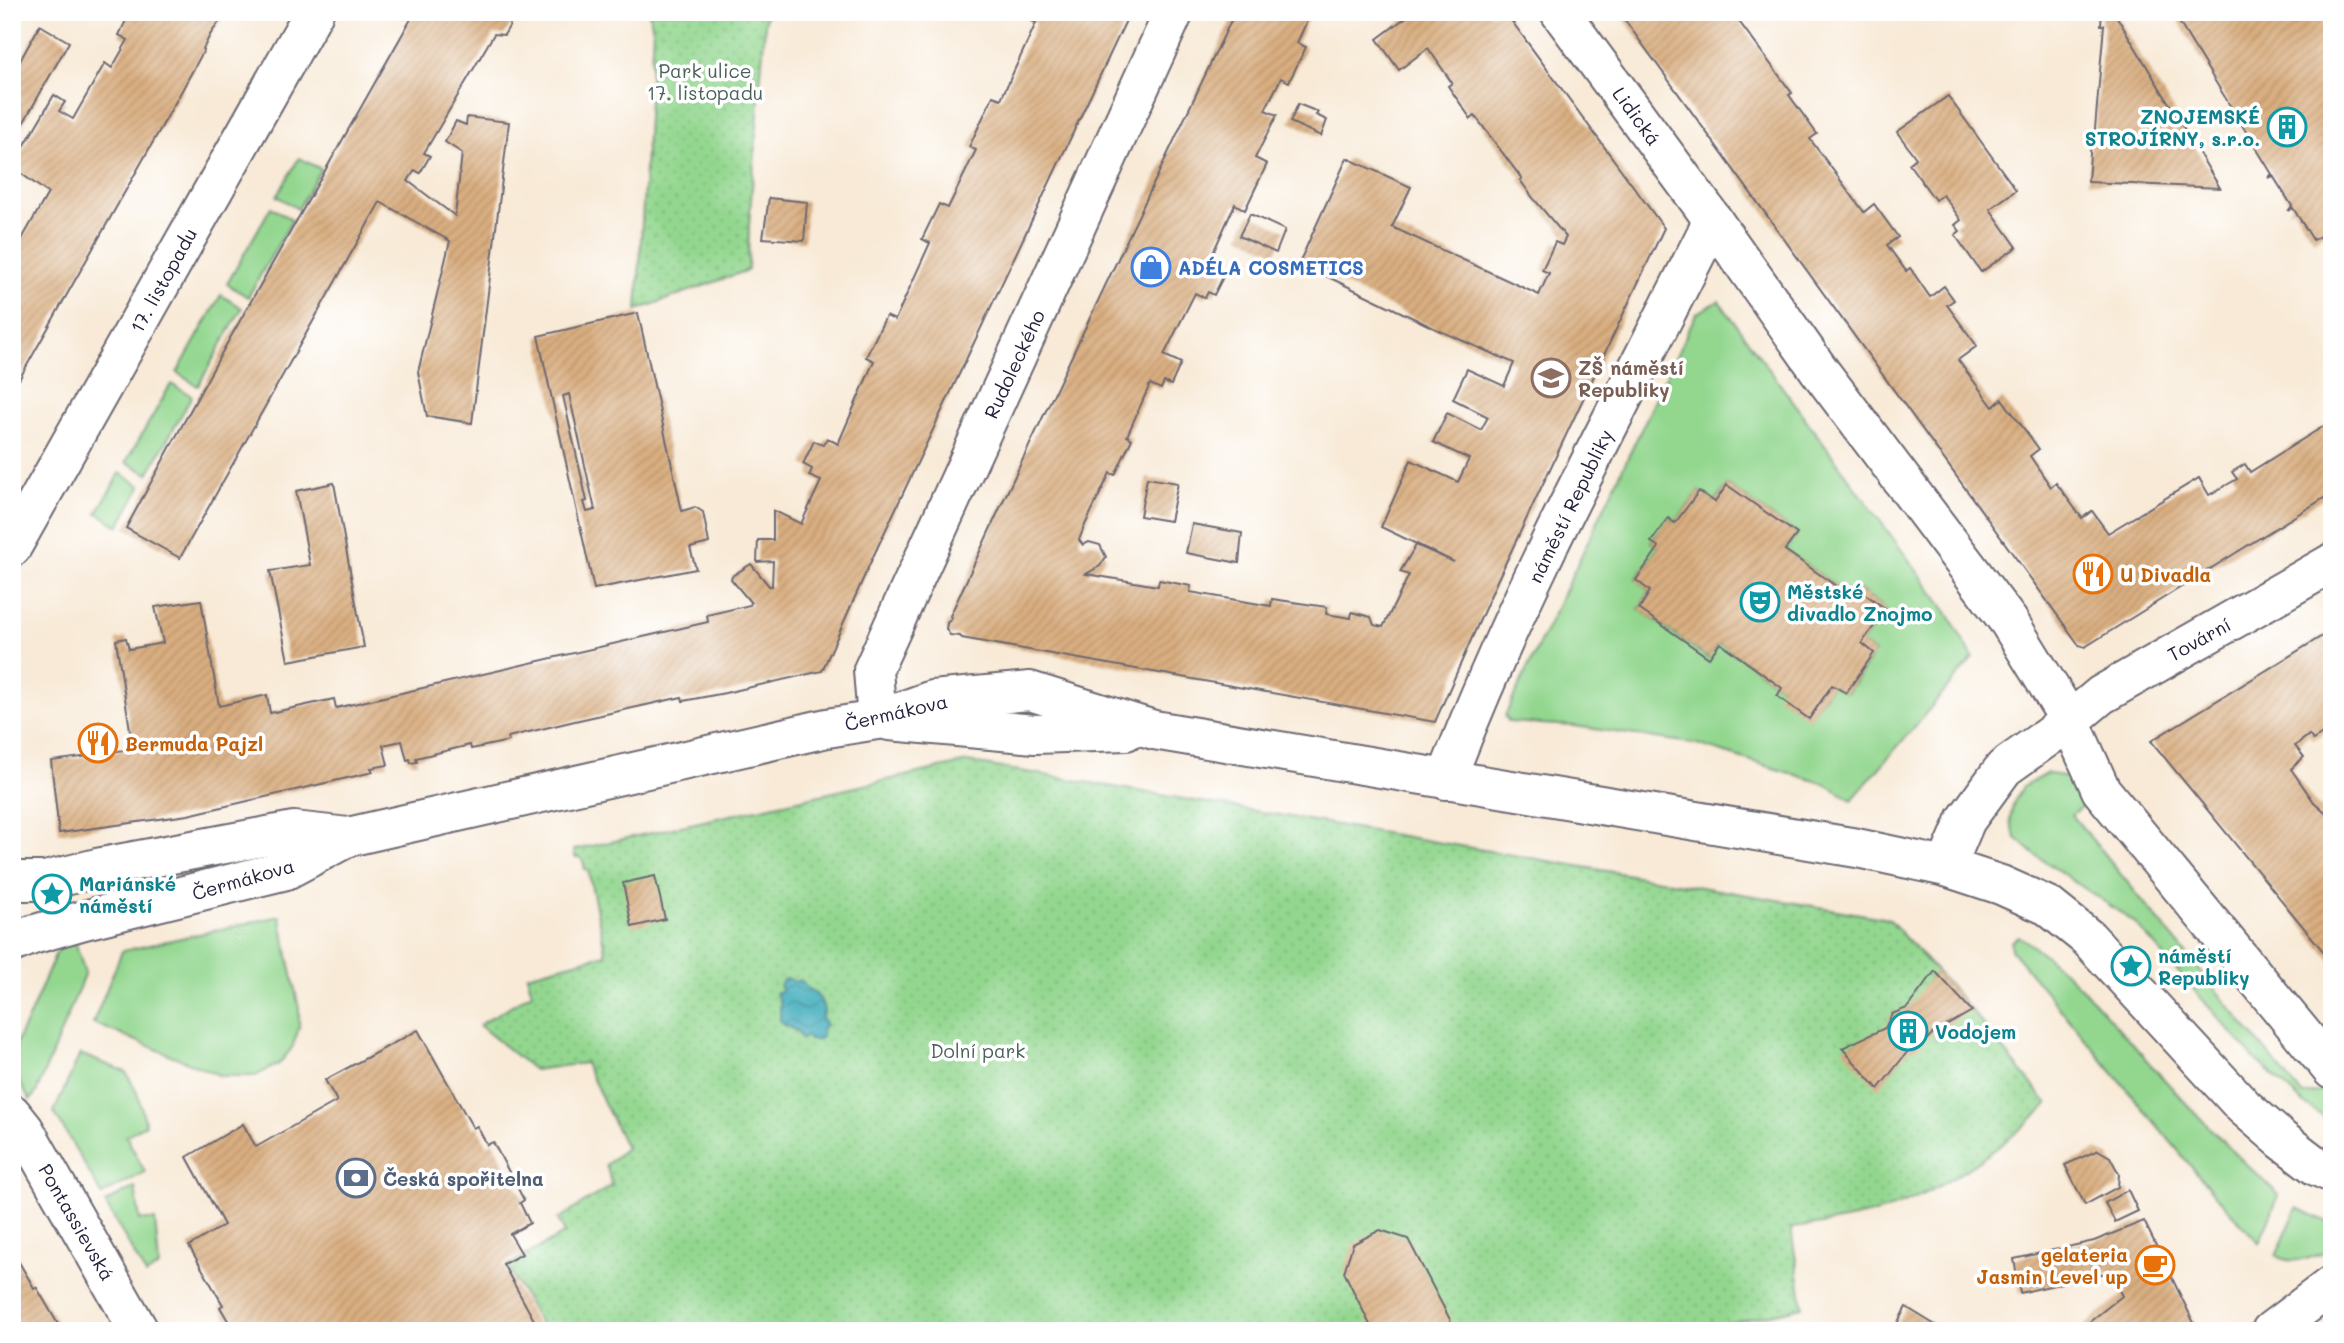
<svg xmlns="http://www.w3.org/2000/svg" width="2344" height="1343" font-family="Mali,sans-serif">
<style>
.grass{fill:#93d78f;stroke:#5a7c65;stroke-width:2;fill-rule:evenodd}
.park{fill:url(#park-dots);stroke:#5a7c65;stroke-width:2}
.water{fill:url(#water-waves);stroke:#30677b;stroke-width:2}
.building{fill:url(#building-hatch);fill-rule:evenodd}
.lines{fill:none;stroke-linecap:round;stroke-linejoin:round}
.minor-casing{stroke:#6d6872;stroke-width:42}
.primary-casing{stroke:#6d6872;stroke-width:42}
.minor{stroke:#fff;stroke-width:38}
.primary{stroke:#fff;stroke-width:38}
.labels{text-anchor:middle;dominant-baseline:central;stroke-width:7;stroke-linejoin:round;paint-order:stroke}
.park-label{font-size:19px;fill:#4a6158;stroke:#fff}
.street-label{font-size:19px;fill:#22223b;stroke:#fff}
.culture-label{font-size:19px;font-weight:bold;fill:#0d838f;stroke:#fff;text-anchor:start}
.shop-label{font-size:19px;font-weight:bold;fill:#366cbe;stroke:#fff;text-anchor:start}
.education-label{font-size:19px;font-weight:bold;fill:#785e54;stroke:#fff;text-anchor:start}
.food-label{font-size:19px;font-weight:bold;fill:#c56008;stroke:#fff;text-anchor:start}
.service-label{font-size:19px;font-weight:bold;fill:#4e5e75;stroke:#fff;text-anchor:start}
</style>
<defs>
<pattern id="park-dots" width="8" height="8" patternUnits="userSpaceOnUse" patternTransform="scale(1.75)"><rect width="8" height="8" fill="#93d78f"/><path d="M2 2h.1M6 6h.1" fill="none" stroke="#7eb87c" stroke-width="1.8" stroke-linecap="round"/></pattern>
<pattern id="water-waves" width="16" height="10" patternUnits="userSpaceOnUse" patternTransform="scale(1.75)"><rect width="16" height="10" fill="#3dacbb"/><path d="M0 5q4-4 8 0t8 0" fill="none" stroke="#338c99"/></pattern>
<pattern id="building-hatch" width="6" height="6" patternUnits="userSpaceOnUse" patternTransform="scale(1.75)"><rect width="6" height="6" fill="#d9ae80"/><path d="M-1 1l2-2M0 6l6-6M5 7l2-2" fill="none" stroke="#ba9570"/></pattern>
</defs>
<rect width="100%" height="100%" fill="#fff"/>
<filter id="ink" filterUnits="userSpaceOnUse"><feTurbulence type="fractalNoise" baseFrequency=".0143" numOctaves="2"/><feDisplacementMap in="SourceGraphic" scale="14" xChannelSelector="R" yChannelSelector="G"/><feConvolveMatrix kernelMatrix="1 2 1 2 8 2 1 2 1" color-interpolation-filters="sRGB"/></filter>
<filter id="wash" filterUnits="userSpaceOnUse"><feTurbulence type="fractalNoise" baseFrequency=".00686" numOctaves="4" result="noise"/><feDisplacementMap in="SourceGraphic" scale="28" xChannelSelector="R" yChannelSelector="G"/><feGaussianBlur stdDeviation="1.57" result="paint"/><feColorMatrix in="noise" values="0 0 0 0 0 0 0 0 0 0 0 0 0 0 0 0 0 1.4 0 .05"/><feComposite in="paint" operator="in"/></filter>
<g filter="url(#wash)">
<rect width="100%" height="100%" fill="#f8ead7"/>
<g class="grass">
<path d="M299 158 321 169 298 209 277 196Z"/>
<path d="M271 207 292 220 248 297 227 284Z"/>
<path d="M221 295 242 308 198 386 177 373Z"/>
<path d="M1719 301 1947 612 1973 658 1852 800 1825 784 1697 744 1574 726 1509 722 1505 716 1696 314ZM1727 485 1797 534 1785 550 1849 595 1856 587 1886 609 1862 643 1874 653 1847 693 1832 685 1809 718 1782 688 1720 643 1708 658 1639 609 1650 591 1636 579 1659 547 1651 542 1668 518 1675 523 1699 491 1715 502Z"/>
<path d="M171 384 192 396 148 474 126 462Z"/>
<path d="M120 473 141 486 119 526 97 513Z"/>
<path d="M2047 773 2074 779 2095 795 2072 815 2302 1095 2332 1089V1122L2303 1103 2253 1057 2134 922 2034 854 2015 837 2010 818 2014 802 2023 787Z"/>
<path d="M280 916 299 1009V1028L292 1048 279 1064 255 1076H221L93 1023 122 951Z"/>
<path d="M2019 936C2073 972 2109 1018 2152 1066 2192 1111 2234 1154 2279 1195L2259 1243 2216 1196 2011 950V942Z"/>
<path d="M74 938 85 973 36 1093 30 1100 20 1084 16 1070 15 1045 29 1017 55 955 63 944Z"/>
<path d="M80 1054 126 1072 137 1093 146 1124 126 1136 145 1172 102 1195 54 1112Z"/>
<path d="M135 1187 140 1220H155L159 1266 146 1275 105 1203Z"/>
<path d="M2297 1208 2332 1224V1249C2313 1257 2295 1266 2276 1256Z"/>
</g>
<g class="park">
<path d="M649 12H766L749 225 748 270 637 310 653 30Z"/>
<path d="M967 762 1889 919 1972 1011 2048 1104C2002 1149 1933 1198 1871 1214 1845 1221 1818 1225 1791 1228L1803 1307 1695 1331H544L507 1266 565 1233 558 1219 612 1185 606 1165 626 1148 585 1063 534 1070 479 1025 532 993 527 975 606 954 588 870H585L583 861 579 857H575L574 850Z"/>
</g>
<path class="water" d="M788 978 795 982 800 980C809 995 821 989 824 1012L821 1017 826 1025 822 1028V1037L818 1040H809L807 1036 801 1039 797 1031 786 1026 780 1020V1003L776 993 781 991 780 985 783 980Z"/>
<g id="blocks">
<g class="building">
<path d="M130 12H226L210 35 203 49 204 50 175 103 12 392V243L18 246 48 193 12 167 54 95 65 102 59 111 73 119 105 63 112 68 128 40 119 35Z"/>
<path d="M415 12H499L504 15 510 25 504 35 494 34 424 153 430 156 420 173 415 170 408 181 455 216 462 153 445 142 456 121 466 125 467 117 509 122 472 423 427 416 418 372 450 241 380 202 180 558 126 528 225 347Z"/>
<path d="M1029 12H1130L872 559 822 671 725 693 683 701 682 697 579 720 508 737 509 741 471 749 470 745 416 758 417 762 411 763 410 759 407 760 402 741 383 745 388 765 371 768 373 772 188 815 59 833 51 761 90 756 88 742 101 740 103 753 133 749 116 640 126 638 129 649 163 643 155 607 201 600 219 706 267 695 270 713 334 699 336 708 708 622 707 615 750 605 751 603 731 579 732 576 751 564 769 586H772L773 561 757 562 758 540H773V510L801 524 821 481 809 476 812 469 803 464 814 441 823 445 827 438 838 444 874 361 866 357 886 316 895 320 930 243 922 239 939 204 948 208 976 150 969 147 993 96 1001 99 1036 23 1026 18Z"/>
<path d="M1235 12H1311L1297 43 1306 47 1289 82 1281 78 1265 110 1277 115 1255 158 1267 164 1245 210 1235 204 1208 264 1225 273 1214 295 1208 292 1205 298 1195 293 1164 355 1181 363 1171 385 1164 382 1161 389 1150 384 1127 436 1132 439 1115 475 1110 473 1085 525 1079 540 1083 545 1089 542 1100 545 1106 557 1100 566 1086 574 1158 586 1159 580 1191 586 1190 592 1271 606 1272 599 1327 607 1326 614 1351 618 1352 612 1371 617 1374 625 1383 627 1409 575 1400 572 1416 545 1454 562 1381 527 1411 460 1458 482 1469 459 1433 442 1447 413 1481 430 1488 417 1453 399 1467 369 1504 386 1514 363 1438 330 1299 263 1347 158 1411 187 1392 227 1539 295 1549 273 1542 270 1555 242 1562 245 1566 237 1533 198 1520 180 1522 179 1475 116 1471 119 1448 86 1452 83 1428 48 1399 70 1377 39 1413 12H1505L1664 228 1497 581 1435 722 962 638 960 636 950 635 946 629 947 623 952 618 950 616 1005 497Z"/>
<path d="M1619 12H1732L1792 93 1789 95 1817 134 1810 139 1864 212 1874 204 1898 237 1887 245 1906 271 1910 268 1930 297 1944 286 1954 300 1947 305 1977 346 1958 360 1993 407 2002 399 2039 449 2030 456 2051 487 2056 483 2082 518 2092 511 2108 533 2199 478 2209 495 2237 479 2232 472 2245 464 2250 472 2332 421V493L2085 647 2079 645Z"/>
<path d="M2102 12H2114L2220 188 2088 182 2091 140H2094L2104 25H2101Z"/>
<path d="M2170 12H2332V229L2313 240 2293 208 2288 211 2292 206 2273 176 2268 178 2272 174 2174 14 2172 15Z"/>
<path d="M40 25 69 42 12 143V75Z"/>
<path d="M1948 96 2016 190 1990 209 2017 247 1981 272 1955 235 1960 231 1955 225 1961 220 1943 195 1935 200 1909 164 1916 158 1897 132Z"/>
<path d="M1298 104 1318 112 1316 115 1327 120 1321 136 1290 122Z"/>
<path d="M769 198 807 202 804 241 763 238Z"/>
<path d="M1250 214 1285 230 1276 253 1239 236Z"/>
<path d="M638 313 682 511 695 507 703 512 709 543 690 548 696 569 594 589 538 336ZM569 394 595 510 587 512 584 502 587 501 563 396Z"/>
<path d="M1147 478 1178 483 1170 521 1140 516Z"/>
<path d="M334 483 364 647 288 661 270 571 310 565 296 491Z"/>
<path d="M1727 485 1797 534 1785 550 1849 595 1855 587 1886 609 1862 643 1874 653 1846 693 1832 685 1809 719 1777 696 1782 688 1720 643 1709 658 1639 609 1650 591 1636 580 1659 547 1651 542 1668 518 1675 523 1699 491 1715 502Z"/>
<path d="M1192 524 1242 533 1239 563 1186 553Z"/>
<path d="M2332 630V728L2313 740 2309 735 2295 746 2304 757 2291 769 2314 802 2332 818V962L2151 741Z"/>
<path d="M655 876 665 919 632 927 623 883Z"/>
<path d="M1935 971 1972 1011 1932 1034 1918 1048 1908 1051 1878 1089 1842 1048 1885 1028 1892 1014 1907 1008Z"/>
<path d="M418 1030 473 1128 477 1126 487 1145 493 1142 524 1200 520 1203 530 1223 510 1234 522 1254 503 1264 540 1331H234L220 1307 223 1305 189 1246 224 1225 187 1157 243 1124 256 1147 337 1101 325 1080Z"/>
<path d="M2098 1150 2110 1157 2119 1174 2118 1187 2085 1205 2065 1165Z"/>
<path d="M2128 1190 2138 1211 2115 1222 2105 1203Z"/>
<path d="M2144 1221 2196 1327 2195 1331H2078L2122 1296 2110 1272 2020 1293 2014 1259 2094 1241Z"/>
<path d="M1380 1230 1408 1239 1456 1331H1373L1344 1272 1353 1244Z"/>
<path d="M12 1250 34 1288H37L62 1331H12Z"/>
<path d="M1906 1307 1945 1331H1893Z"/>
</g>
</g>
</g>
<g filter="url(#ink)">
<use href="#blocks" fill-opacity="0" stroke="#6d6872" stroke-width="2"/>
<g class="lines">
<defs>
<g id="minor">
<path d="M1560 12 1702 205 1819 370 2009 622 2070 721 2101 790 2332 1070"/>
<path d="M12 547 314 12"/>
<path d="M877 720 873 670 1174 12"/>
<path d="M1446 780C1519 587 1621 405 1713 220"/>
<path d="M1946 867 1966 820 2004 768 2070 721 2101 695 2332 563"/>
<path d="M12 1114 24 1129 139 1331"/>
<path d="M2271 1331 2332 1285"/>
</g>
<g id="primary">
<path d="M889 721 1035 734 1126 731"/>
<path d="M12 881H45L97 868 294 831 348 837"/>
<path d="M12 943 32 935 84 920 286 870 348 837 827 728 877 720 932 700 1030 691 1154 730 1857 848 1946 867 2001 885 2048 906 2088 938 2244 1107 2282 1140 2316 1166 2332 1173"/>
</g>
</defs>
<use href="#minor" class="minor-casing"/>
<use href="#primary" class="primary-casing"/>
<use href="#minor" class="minor"/>
<use href="#primary" class="primary"/>
</g>
</g>
<defs>
<symbol id="building-ring" viewBox="-11 -11 22 22"><circle r="9.5" fill="#fff" stroke="#0f9aa8" stroke-width="1.5"/><path d="M-4-6H4V6H1V3H-1V6H-4ZM-2.5-4.3h1.7v1.8h-1.7ZM.8-4.3h1.7v1.8H.8ZM-2.5-1h1.7V.8h-1.7ZM.8-1h1.7V.8H.8Z" fill="#0f9aa8"/></symbol>
<symbol id="shop-ring" viewBox="-11 -11 22 22"><circle r="9.5" fill="#fff" stroke="#3f7fe0" stroke-width="1.5"/><path d="M-5-2.5h2.3a2.7 3.5 0 0 1 5.4 0H5L5.5 6h-11ZM-1.5-2.5h3a1.5 2.3 0 0 0-3 0Z" fill="#3f7fe0"/></symbol>
<symbol id="school-ring" viewBox="-11 -11 22 22"><circle r="9.5" fill="#fff" stroke="#8d6e63" stroke-width="1.5"/><path d="M0-5L7-2L0 1L-7-2ZM-4 1L0 2.5L4 1V4Q0 6-4 4Z" fill="#8d6e63"/></symbol>
<symbol id="restaurant-ring" viewBox="-11 -11 22 22"><circle r="9.5" fill="#fff" stroke="#e8710a" stroke-width="1.5"/><path d="M-5-6h1v4h1v-4h1v4h1v-4h1v5L-1.5 .5V6h-2V.5L-5-1ZM5-6V6H3V1.5H1.5Q1.5-4 5-6Z" fill="#e8710a"/></symbol>
<symbol id="theatre-ring" viewBox="-11 -11 22 22"><circle r="9.5" fill="#fff" stroke="#0f9aa8" stroke-width="1.5"/><path d="M-5-5.5Q0-4 5-5.5V0Q5 5 0 6Q-5 5-5 0ZM-3.3-2.5H-1v1.5H-3.3ZM1-2.5H3.3v1.5H1ZM-2.8 1Q0 5.5 2.8 1Z" fill="#0f9aa8"/></symbol>
<symbol id="sight-ring" viewBox="-11 -11 22 22"><circle r="9.5" fill="#fff" stroke="#0f9aa8" stroke-width="1.5"/><path d="M0-6L1.8-2.2L6-1.7L2.9 1.2L3.7 5.4L0 3.3L-3.7 5.4L-2.9 1.2L-6-1.7L-1.8-2.2Z" fill="#0f9aa8"/></symbol>
<symbol id="bank-ring" viewBox="-11 -11 22 22"><circle r="9.5" fill="#fff" stroke="#5c6f8a" stroke-width="1.5"/><path d="M-6-4H6V4H-6ZM0-2.3a2.3 2.3 0 1 0 0 4.6a2.3 2.3 0 1 0 0-4.6Z" fill="#5c6f8a"/></symbol>
<symbol id="cafe-ring" viewBox="-11 -11 22 22"><circle r="9.5" fill="#fff" stroke="#e8710a" stroke-width="1.5"/><path d="M-5.5-4.5H6V0H3Q3 3.5 0 3.5H-2.5Q-5.5 3.5-5.5 0ZM3-3.2v2h1.7v-2ZM-6 4.5H4V6H-6Z" fill="#e8710a"/></symbol>
</defs>
<g fill-rule="evenodd">
<use href="#building-ring" x="2265" y="105" width="44" height="44"/>
<use href="#shop-ring" x="1129" y="245" width="44" height="44"/>
<use href="#school-ring" x="1529" y="356" width="44" height="44"/>
<use href="#restaurant-ring" x="2071" y="552" width="44" height="44"/>
<use href="#theatre-ring" x="1738" y="580" width="44" height="44"/>
<use href="#restaurant-ring" x="76" y="721" width="44" height="44"/>
<use href="#sight-ring" x="30" y="872" width="44" height="44"/>
<use href="#sight-ring" x="2109" y="944" width="44" height="44"/>
<use href="#building-ring" x="1886" y="1009" width="44" height="44"/>
<use href="#bank-ring" x="334" y="1156" width="44" height="44"/>
<use href="#cafe-ring" x="2133" y="1243" width="44" height="44"/>
</g>
<g class="labels">
<g class="park-label">
<text x="705" y="70">Park ulice<tspan x="705" dy="22">17. listopadu</tspan></text>
<text x="978" y="1050">Dolní park</text>
</g>
<g class="street-label">
<text transform="translate(1637 116) rotate(54)">Lidická</text>
<text transform="translate(163 280) rotate(-61)">17. listopadu</text>
<text transform="translate(1014 364) rotate(-65)">Rudoleckého</text>
<text transform="translate(1570 506) rotate(-64)">náměstí Republiky</text>
<text transform="translate(2199 639) rotate(-29)">Tovární</text>
<text transform="translate(896 712) rotate(-13)">Čermákova</text>
<text transform="translate(243 879) rotate(-16)">Čermákova</text>
<text transform="translate(77 1222) rotate(60)">Pontassievská</text>
</g>
<g class="culture-label">
<text x="2260" y="116" text-anchor="end">ZNOJEMSKÉ<tspan x="2260" dy="22">STROJÍRNY, s.r.o.</tspan></text>
<text x="1787" y="591">Městské<tspan x="1787" dy="22">divadlo Znojmo</tspan></text>
<text x="79" y="883">Mariánské<tspan x="79" dy="22">náměstí</tspan></text>
<text x="2158" y="955">náměstí<tspan x="2158" dy="22">Republiky</tspan></text>
<text x="1935" y="1031">Vodojem</text>
</g>
<g class="shop-label">
<text x="1178" y="267">ADÉLA COSMETICS</text>
</g>
<g class="education-label">
<text x="1578" y="367">ZŠ náměstí<tspan x="1578" dy="22">Republiky</tspan></text>
</g>
<g class="food-label">
<text x="2120" y="574">U Divadla</text>
<text x="125" y="743">Bermuda Pajzl</text>
<text x="2128" y="1254" text-anchor="end">gelateria<tspan x="2128" dy="22">Jasmin Level up</tspan></text>
</g>
<g class="service-label">
<text x="383" y="1178">Česká spořitelna</text>
</g>
</g>
<rect width="2344" height="1343" fill="none" stroke="#fff" stroke-width="42"/>
</svg>
